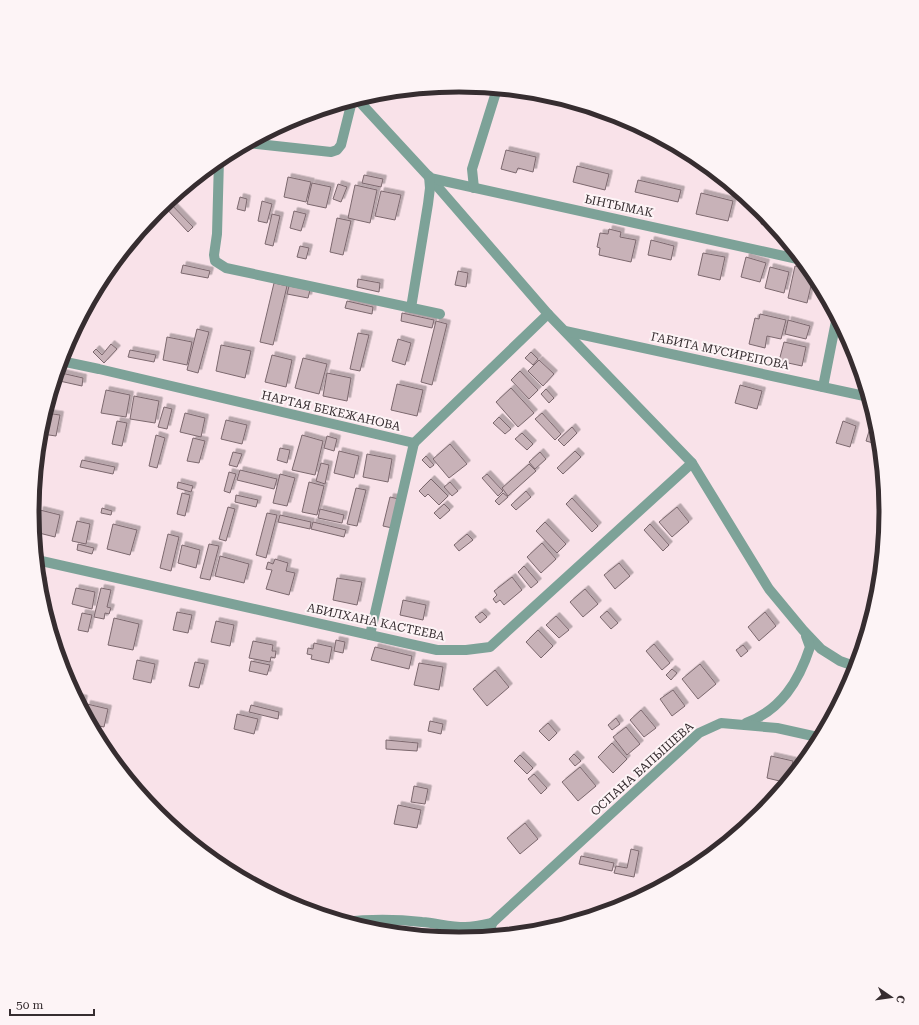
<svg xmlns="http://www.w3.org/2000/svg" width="919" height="1025" font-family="'Roboto Serif',serif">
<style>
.building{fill:#c8b2b8;stroke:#7c686e;filter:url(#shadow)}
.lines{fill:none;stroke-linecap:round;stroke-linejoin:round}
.street{stroke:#7da298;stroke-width:10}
.labels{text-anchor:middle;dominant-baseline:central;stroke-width:4;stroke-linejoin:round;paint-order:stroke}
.street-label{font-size:12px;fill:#362d30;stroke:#fdf4f6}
.rim{fill:none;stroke:#362d30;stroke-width:5}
</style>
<defs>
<filter id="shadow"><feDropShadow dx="3.5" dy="-3.5" stdDeviation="0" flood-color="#0004"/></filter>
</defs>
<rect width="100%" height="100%" fill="#f9e2e9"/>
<g class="building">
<path d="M506 150 536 157 533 172 518 168 516 173 501 169Z"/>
<path d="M577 166 609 174 605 190 573 182Z"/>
<path d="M364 175 383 179 381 187 362 183Z"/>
<path d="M288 177 311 182 306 202 284 197Z"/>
<path d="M638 180 681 190 678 202 635 192Z"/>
<path d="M312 183 331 187 326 208 307 204Z"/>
<path d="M338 184 347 187 341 202 333 199Z"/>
<path d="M355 185 377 190 370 223 348 218Z"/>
<path d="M381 191 401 195 395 220 375 216Z"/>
<path d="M701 193 733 201 728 221 696 214Z"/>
<path d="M240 197 247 199 245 211 237 209Z"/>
<path d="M168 201 193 227 188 232 163 205Z"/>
<path d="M262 201 272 204 267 223 258 221Z"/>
<path d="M294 211 306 214 301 231 290 228Z"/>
<path d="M764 213 776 227 761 224Z"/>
<path d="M272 214 280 216 273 246 265 244Z"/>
<path d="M337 218 351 221 343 255 330 252Z"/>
<path d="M609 229 621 232 620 237 636 240 631 262 599 255 600 248 597 247 600 233 608 234Z"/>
<path d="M651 240 674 246 671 260 648 255Z"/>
<path d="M300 246 309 248 306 259 297 257Z"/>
<path d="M703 253 725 257 720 280 698 275Z"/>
<path d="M746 257 766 263 760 282 741 277Z"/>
<path d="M183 265 210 271 208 278 181 273Z"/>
<path d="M795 266 810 269 814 273 807 303 788 298Z"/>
<path d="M770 267 789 272 784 293 765 288Z"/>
<path d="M458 271 468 273 466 287 455 285Z"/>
<path d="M358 279 380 283 379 292 357 287Z"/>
<path d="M274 283 287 286 273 345 260 342Z"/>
<path d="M289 286 310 290 308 298 287 294Z"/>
<path d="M347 301 373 307 372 314 345 308Z"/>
<path d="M402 313 434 320 432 328 401 321Z"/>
<path d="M760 314 786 320 781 339 767 336 765 348 749 344 755 318 759 319Z"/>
<path d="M788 320 810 326 806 339 785 334Z"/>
<path d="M436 321 447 324 432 385 421 382Z"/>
<path d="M197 329 209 332 198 373 187 370Z"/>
<path d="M358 333 369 335 360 371 350 369Z"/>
<path d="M167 337 192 342 187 365 163 360Z"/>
<path d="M398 339 411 343 405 365 392 361Z"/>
<path d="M784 342 806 347 802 366 779 361Z"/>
<path d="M111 344 117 349 104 363 93 352 96 349 102 355Z"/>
<path d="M221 345 251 351 245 378 216 371Z"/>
<path d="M130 350 156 355 154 362 128 357Z"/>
<path d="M531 352 538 359 533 365 525 358Z"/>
<path d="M272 355 292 360 286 387 265 382Z"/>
<path d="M303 358 327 364 319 394 295 388Z"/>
<path d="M539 360 554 374 543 386 528 371Z"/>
<path d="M520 371 538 390 529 399 511 380Z"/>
<path d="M57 372 83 378 82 386 55 380Z"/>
<path d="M327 373 351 378 347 401 323 396Z"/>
<path d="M397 384 423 390 417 416 391 410Z"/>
<path d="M740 385 762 391 757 409 735 403Z"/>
<path d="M511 388 534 413 518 427 496 402Z"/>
<path d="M546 389 554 398 549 403 541 394Z"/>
<path d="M106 390 130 395 126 417 101 413Z"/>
<path d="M134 396 159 401 155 423 130 419Z"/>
<path d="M164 407 172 409 167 429 158 427Z"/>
<path d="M46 413 60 415 56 436 42 434Z"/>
<path d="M185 413 205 418 201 437 180 432Z"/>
<path d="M542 413 561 434 555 440 535 419Z"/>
<path d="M874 415 879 429 880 445 866 441Z"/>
<path d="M499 417 511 429 505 434 493 423Z"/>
<path d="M226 420 247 425 242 444 221 439Z"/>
<path d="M117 421 127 423 122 446 112 444Z"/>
<path d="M843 421 856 426 850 447 836 443Z"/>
<path d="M572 427 577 433 564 446 558 440Z"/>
<path d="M522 433 533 444 527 450 515 439Z"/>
<path d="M156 435 165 438 157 468 149 466Z"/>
<path d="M302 435 323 441 315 475 292 470Z"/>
<path d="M327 436 337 439 334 451 324 448Z"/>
<path d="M193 438 205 441 199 463 187 461Z"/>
<path d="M450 444 467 464 449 478 433 459Z"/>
<path d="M280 448 290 450 287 463 277 460Z"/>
<path d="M339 451 359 456 354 478 334 473Z"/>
<path d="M575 451 581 457 563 474 557 468Z"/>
<path d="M233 452 242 454 237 467 229 465Z"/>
<path d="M540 452 546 459 535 469 529 462Z"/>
<path d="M367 454 392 459 388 482 363 477Z"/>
<path d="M426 456 434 465 430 468 422 460Z"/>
<path d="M82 460 115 467 113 474 80 467Z"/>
<path d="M321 463 329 465 325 484 316 481Z"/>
<path d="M529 464 536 471 508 496 502 488Z"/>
<path d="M240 470 277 479 274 489 237 480Z"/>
<path d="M229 472 236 474 230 493 224 491Z"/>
<path d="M280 474 295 478 287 506 273 503Z"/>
<path d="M487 474 503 491 498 496 482 478Z"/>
<path d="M431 479 448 496 439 505 428 494 425 497 419 491Z"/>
<path d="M178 482 193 486 191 492 177 488Z"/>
<path d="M309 482 324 486 317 515 302 512Z"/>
<path d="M450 482 458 491 452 496 444 487Z"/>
<path d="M356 488 366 490 357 526 347 524Z"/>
<path d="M526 491 531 497 516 510 511 505Z"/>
<path d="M182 493 190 495 185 516 177 514Z"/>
<path d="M503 493 508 497 499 505 495 501Z"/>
<path d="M236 495 258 500 256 507 235 502Z"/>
<path d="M390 497 399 499 392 528 383 526Z"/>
<path d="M572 498 598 526 592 532 566 504Z"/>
<path d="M444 504 450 510 440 519 434 513Z"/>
<path d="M228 507 235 509 226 541 219 539Z"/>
<path d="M677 507 689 522 672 537 659 522Z"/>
<path d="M102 508 112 511 111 515 101 513Z"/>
<path d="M320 509 344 515 342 523 318 518Z"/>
<path d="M40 510 60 515 55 537 35 532 37 525 33 524 32 515 39 517Z"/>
<path d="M267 513 277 515 266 558 256 555Z"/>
<path d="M280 515 311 522 310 529 278 522Z"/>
<path d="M77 521 90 524 86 544 72 541Z"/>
<path d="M313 522 346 530 344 537 311 529Z"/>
<path d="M545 522 566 544 557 553 536 531Z"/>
<path d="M113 524 137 530 130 555 107 549Z"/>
<path d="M650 524 669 545 663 551 644 530Z"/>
<path d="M168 534 179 537 171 571 160 568Z"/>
<path d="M467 534 473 540 459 551 454 545Z"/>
<path d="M542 543 556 559 541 573 527 557Z"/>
<path d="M78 544 94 548 92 554 77 550Z"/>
<path d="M209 544 219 546 210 580 200 578Z"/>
<path d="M182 545 200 550 196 568 178 563Z"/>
<path d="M220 556 249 564 244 583 215 576Z"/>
<path d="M275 559 288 563 286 571 295 573 289 595 266 589 272 570 266 569 268 562 273 564Z"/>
<path d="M619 563 630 576 615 589 604 575Z"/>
<path d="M524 566 538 582 531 588 518 572Z"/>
<path d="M512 577 522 590 504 605 500 600 496 603 493 599 497 595 494 591Z"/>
<path d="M337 578 362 582 357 605 333 600Z"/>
<path d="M39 580 43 581 40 594Z"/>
<path d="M76 588 95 592 92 609 72 604Z"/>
<path d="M101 588 111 590 107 607 111 608 109 614 105 613 104 619 94 617Z"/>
<path d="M585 589 598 604 583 617 570 602Z"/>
<path d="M403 600 426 605 423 620 400 615Z"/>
<path d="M607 611 618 623 611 629 600 617Z"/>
<path d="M177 612 192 615 188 633 173 630Z"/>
<path d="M482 612 487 617 480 623 475 617Z"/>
<path d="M765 612 776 626 759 641 748 627Z"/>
<path d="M82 613 92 615 88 632 78 630Z"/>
<path d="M556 616 569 630 559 638 546 625Z"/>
<path d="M114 618 139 624 133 650 108 645Z"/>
<path d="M216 621 234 625 230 646 211 642Z"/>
<path d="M538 630 553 646 541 658 526 642Z"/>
<path d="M336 640 345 642 343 653 334 651Z"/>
<path d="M253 641 273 645 272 651H276L275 658 271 657 270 662 249 658Z"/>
<path d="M314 643 332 647 329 663 311 659 312 655 307 654 308 648 313 649Z"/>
<path d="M654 644 670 663 662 670 646 651Z"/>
<path d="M743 645 748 651 741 657 736 650Z"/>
<path d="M375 647 412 656 409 669 371 660Z"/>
<path d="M137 660 155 664 151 683 133 679Z"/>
<path d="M251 661 270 665 267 675 249 671Z"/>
<path d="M195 662 205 664 199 688 189 686Z"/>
<path d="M419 663 443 667 439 690 414 685Z"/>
<path d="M700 664 716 684 698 699 682 679Z"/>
<path d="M672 669 677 673 671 680 666 675Z"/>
<path d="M495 670 509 687 487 706 473 689Z"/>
<path d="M673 690 685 706 672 716 660 699Z"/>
<path d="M76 697 84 699 82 708Z"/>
<path d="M87 704 108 709 104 727 90 724 85 714Z"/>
<path d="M251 705 279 712 278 719 249 712Z"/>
<path d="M641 710 656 728 644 737 630 720Z"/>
<path d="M237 714 258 719 254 734 234 729Z"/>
<path d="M616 718 620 724 612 730 608 725Z"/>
<path d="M430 721 443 724 441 734 428 731Z"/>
<path d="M548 723 557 733 549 741 539 731Z"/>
<path d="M626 727 640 744 627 755 613 737Z"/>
<path d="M386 740 418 743 417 751 386 749Z"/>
<path d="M612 743 627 759 613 773 598 757Z"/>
<path d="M574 754 581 761 575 766 569 759Z"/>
<path d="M520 755 533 768 527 774 514 761Z"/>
<path d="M771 756 793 761 788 783 767 778Z"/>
<path d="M580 767 596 786 578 801 562 782Z"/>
<path d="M534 774 547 788 541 794 528 779Z"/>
<path d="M414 786 428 789 425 804 411 802Z"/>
<path d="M398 805 421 810 417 828 394 824Z"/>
<path d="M525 823 538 839 520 854 507 838Z"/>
<path d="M631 849 639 851 634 877 614 873 616 866 627 868Z"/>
<path d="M581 856 614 863 612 871 579 864Z"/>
</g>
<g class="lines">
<g class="street">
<path d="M357 99 430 178 548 314 692 463 769 589 803 630 821 649 840 661 857 667"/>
<path d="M248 143 331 152 337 150 341 145 352 101"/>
<path d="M219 159 217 234 214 255 215 261 226 268 440 314"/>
<path d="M430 178 802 260"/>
<path d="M474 188 472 169 497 89"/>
<path d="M411 308 428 204 430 188 429 176"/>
<path d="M565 331 869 397"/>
<path d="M61 361 99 369 414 443"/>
<path d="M823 387 837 316"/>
<path d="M414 443 548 314"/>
<path d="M37 560 401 642 437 650H466L490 647 692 463"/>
<path d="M370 635 414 443"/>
<path d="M746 723C781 710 799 681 810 647L806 636"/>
<path d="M343 922C369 919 396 919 422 922 436 923 450 927 465 927 474 927 483 925 492 923"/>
<path d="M492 923 699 733 721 723 777 728 822 738"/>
<path d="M489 937 492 923"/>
</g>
</g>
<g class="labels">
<g class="street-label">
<text transform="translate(619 206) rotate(12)">ЫНТЫМАК</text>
<text transform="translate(720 351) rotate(12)">ГАБИТА МУСИРЕПОВА</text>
<text transform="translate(331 411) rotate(13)">НАРТАЯ БЕКЕЖАНОВА</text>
<text transform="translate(376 622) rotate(12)">АБИЛХАНА КАСТЕЕВА</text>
<text transform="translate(642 769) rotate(-42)">ОСПАНА БАПЫШЕВА</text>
</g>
</g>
<path d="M0 0H919V1025H0ZM39 512a420 420 0 1 1 840 0a420 420 0 1 1-840 0Z" fill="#fdf4f6" fill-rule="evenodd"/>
<path class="rim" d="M39 512a420 420 0 1 1 840 0a420 420 0 1 1-840 0Z"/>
<g transform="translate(891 997) rotate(103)" stroke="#fdf4f6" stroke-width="3" paint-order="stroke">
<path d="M0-3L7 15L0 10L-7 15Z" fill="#362d30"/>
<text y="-6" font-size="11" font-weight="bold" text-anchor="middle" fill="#362d30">С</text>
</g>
<path d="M10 1009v6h84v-6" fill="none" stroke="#362d30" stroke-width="2"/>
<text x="16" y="1009" font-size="12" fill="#362d30" stroke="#fdf4f6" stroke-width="3" paint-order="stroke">50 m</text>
</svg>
